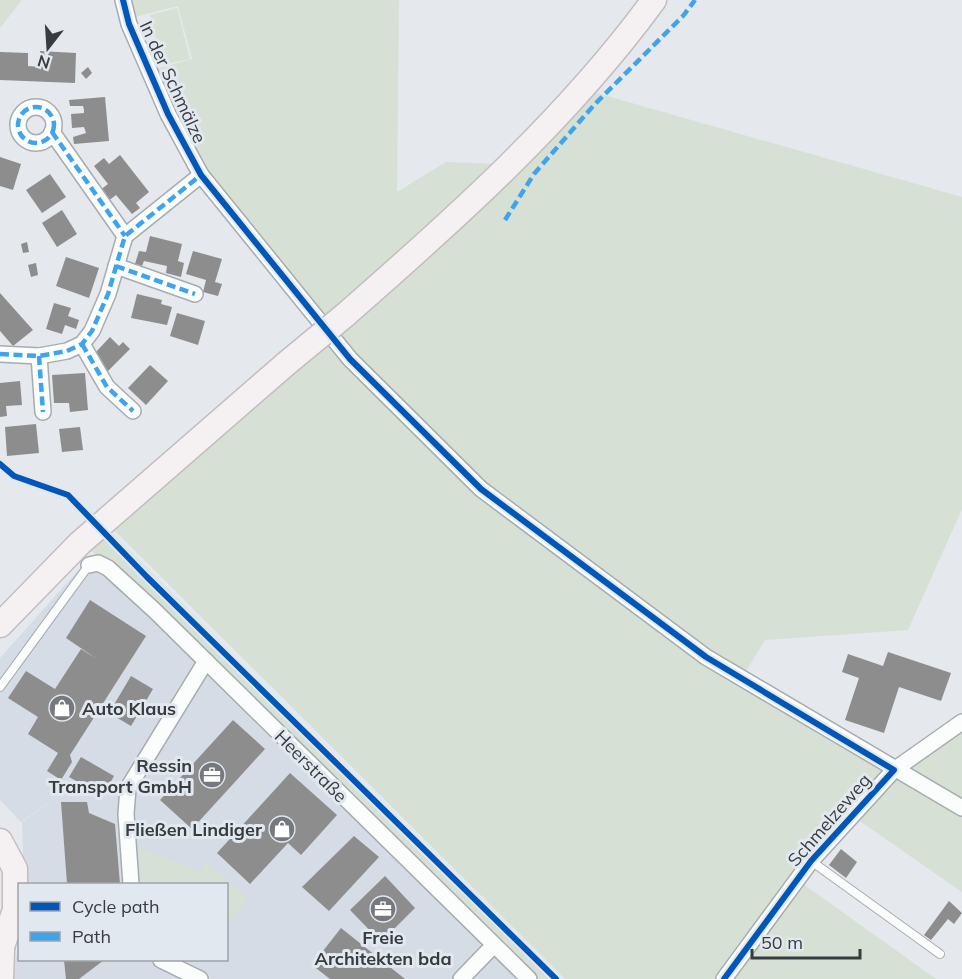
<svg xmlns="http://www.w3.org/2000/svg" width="962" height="979" font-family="Mulish,sans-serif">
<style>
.built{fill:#d5dce5}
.green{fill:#d7e0d4}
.building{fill:#8d8d8e}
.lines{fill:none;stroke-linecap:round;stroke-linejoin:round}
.service-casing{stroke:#a9acae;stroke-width:10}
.minor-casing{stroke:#a9acae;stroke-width:18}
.primary-casing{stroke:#c3bdbf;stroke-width:27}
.service{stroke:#fbfcfc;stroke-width:8}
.minor{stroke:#fbfcfc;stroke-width:15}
.primary{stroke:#f5f1f2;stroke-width:24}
.primary-bridge-casing{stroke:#c3bdbf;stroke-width:27;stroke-linecap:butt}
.primary-bridge{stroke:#f5f1f2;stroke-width:24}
.quiet{stroke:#3fa4ec;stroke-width:4.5;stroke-dasharray:9 4.5;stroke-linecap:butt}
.cycleway-casing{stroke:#e2e8ef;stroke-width:10}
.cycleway{stroke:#0057b8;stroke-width:6}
.labels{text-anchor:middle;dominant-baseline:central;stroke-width:6;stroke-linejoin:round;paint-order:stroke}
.street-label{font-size:18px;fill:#393c3f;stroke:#e2e8ef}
.poi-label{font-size:18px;font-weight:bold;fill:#393c3f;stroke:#e2e8ef;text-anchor:end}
</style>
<rect width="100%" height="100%" fill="#e5e8ec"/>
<g class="built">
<path d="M92 555 223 680 490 945 459 979H11L19 944 20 960H226V884H24L22 822 86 776 21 822 0 800V658Z"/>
<path d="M493 949 524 979H464Z"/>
</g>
<g class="green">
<path d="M0 0H22L0 28Z"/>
<path d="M126 0H399L397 192 446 162 504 164 323 323 203 172 153 70 192 59 178 6 130 18Z"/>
<path d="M177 8 190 59 162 65 150 15Z"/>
<path d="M579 88 962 197V509L908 630 765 640 743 676 482 488 326 327Z"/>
<path d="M323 328 479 490 705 658 891 770 720 979H565L104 520Z"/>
<path d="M102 523 556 979H534L104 560 80 543Z"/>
<path d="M962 729V805L899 770Z"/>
<path d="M894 772 962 810V892L854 817Z"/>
<path d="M139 848 201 871 207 863 249 899 227 925 226 884H142Z"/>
<path d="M799 881 936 979H726Z"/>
</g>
<g class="building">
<path d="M40 51 76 53 75 83 0 80V52L28 53V66L41 67Z"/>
<path d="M88 67 92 73 86 79 81 73Z"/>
<path d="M105 97 109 141 74 144 73 137 86 133 84 127 72 128 71 114 84 113V110L83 106H70L69 100Z"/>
<path d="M120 155 149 192 136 203 140 208 132 214 116 195 107 202 99 191 108 184 94 166 104 158 109 164Z"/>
<path d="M0 157 21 164 13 190 0 186Z"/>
<path d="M50 174 66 197 42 213 26 190Z"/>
<path d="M62 210 77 234 57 247 42 223Z"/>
<path d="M150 236 182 244 178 261 184 263 181 277 166 273 167 266 144 261 142 266 135 264 139 251 146 252Z"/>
<path d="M27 242 29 252 23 253 21 244Z"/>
<path d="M193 251 222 259 215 282 222 284 218 296 203 292 206 280 186 274Z"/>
<path d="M66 257 99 268 89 298 56 286Z"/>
<path d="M36 263 38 275 31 277 28 265Z"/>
<path d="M0 293 33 330 13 346 0 331Z"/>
<path d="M137 294 162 300 161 304 172 307 167 325 131 318Z"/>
<path d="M54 303 71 308 68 316 79 320 76 329 65 325 62 334 46 329Z"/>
<path d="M177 313 205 321 198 345 170 336Z"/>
<path d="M110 337 119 346 123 342 130 349 106 373 95 362 100 357 95 353Z"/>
<path d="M150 365 168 381 146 405 128 388Z"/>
<path d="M85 373 88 410 70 412 69 403H54L52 375Z"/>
<path d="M20 381 22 405 6 406 7 416 0 417V383Z"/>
<path d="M36 424 39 453 7 456 5 427Z"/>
<path d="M80 427 83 450 62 452 59 429Z"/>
<path d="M90 600 146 636 70 755 72 762 61 780 47 771 58 753 28 734 38 717 8 698 26 671 55 689 81 649 97 659 66 638Z"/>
<path d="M888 652 951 673 941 701 899 687 884 733 845 720 859 678 842 672 848 654 883 666Z"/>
<path d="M131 676 153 689 131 726 109 713Z"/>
<path d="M233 720 265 749 192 829 160 800Z"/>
<path d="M81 757 114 776 103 796 69 777Z"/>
<path d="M290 773 337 815 301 855 288 843 250 884 217 853Z"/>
<path d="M61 802H87L89 813 115 824 120 884H67Z"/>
<path d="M354 836 379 857 329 911 302 887Z"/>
<path d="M841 849 857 862 846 878 829 865Z"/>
<path d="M385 876 415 908 381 942 350 910Z"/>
<path d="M949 901 962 913 954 924 948 919 931 940 924 935Z"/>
<path d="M341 928 405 979H330L312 965Z"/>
<path d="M64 960H104L79 979H66Z"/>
</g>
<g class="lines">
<defs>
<g id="service">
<path d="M0 687 89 565"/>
<path d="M811 861 940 954"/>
</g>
<g id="minor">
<path d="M123 0 129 24 168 114 201 175 350 359 481 489 706 657 962 808"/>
<circle cx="36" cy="125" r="18"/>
<path d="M52 132 125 236"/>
<path d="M116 266 195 294"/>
<path d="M82 344 107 387 133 411"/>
<path d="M0 354 39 356 67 351 82 344 92 331 108 294 125 236 201 175"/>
<path d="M39 356 43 412"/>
<path d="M89 565 98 563 108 568 154 610 529 979"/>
<path d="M131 884 126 814 128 788 206 661"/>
<path d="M161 960 200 979"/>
<path d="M461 979 493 946"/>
<path d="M724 979 811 861 894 770 962 722"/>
</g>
<g id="primary">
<path d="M344 316C455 219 567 119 654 0"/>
<path d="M0 625 80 543 287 363"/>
<path d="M0 841 15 869V910L0 952"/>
<path d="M1 979 2 949"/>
</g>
</defs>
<use href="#service" class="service-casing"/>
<use href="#minor" class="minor-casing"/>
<use href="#primary" class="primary-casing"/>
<use href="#service" class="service"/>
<use href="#minor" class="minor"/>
<use href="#primary" class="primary"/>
<defs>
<path id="primary-bridge" d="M287 363 344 316"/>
</defs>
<use href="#primary-bridge" class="primary-bridge-casing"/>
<use href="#primary-bridge" class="primary-bridge"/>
<g class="quiet">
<circle cx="36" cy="125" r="18"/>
<path d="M52 132 125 236"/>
<path d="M505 220 534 174 594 105 683 16 695 0"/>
<path d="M116 266 195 294"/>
<path d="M82 344 107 387 133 411"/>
<path d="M0 354 39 356 67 351 82 344 92 331 108 294 125 236 201 175"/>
<path d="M39 356 43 412"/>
</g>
<defs>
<g id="cycleway">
<path d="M123 0 129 24 168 114 201 175 350 359 481 489 706 657 894 770 811 861 724 979"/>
<path d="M0 464 14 476 68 495 147 577 556 979"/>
</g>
</defs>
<use href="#cycleway" class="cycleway-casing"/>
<use href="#cycleway" class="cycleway"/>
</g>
<defs>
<symbol id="shop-disc" viewBox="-11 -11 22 22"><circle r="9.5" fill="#75787c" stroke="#e2e8ef"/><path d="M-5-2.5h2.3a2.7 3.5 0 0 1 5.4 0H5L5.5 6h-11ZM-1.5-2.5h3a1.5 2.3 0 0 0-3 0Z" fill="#fff"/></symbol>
<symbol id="office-disc" viewBox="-11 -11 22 22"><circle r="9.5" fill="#75787c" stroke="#e2e8ef"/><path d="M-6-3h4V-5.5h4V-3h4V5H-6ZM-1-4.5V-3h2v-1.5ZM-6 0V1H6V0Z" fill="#fff"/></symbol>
</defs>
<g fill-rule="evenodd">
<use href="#shop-disc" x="47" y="693" width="30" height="30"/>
<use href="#office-disc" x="197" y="760" width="30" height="30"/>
<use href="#shop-disc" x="267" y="814" width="30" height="30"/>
<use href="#office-disc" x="368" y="894" width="30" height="30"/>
</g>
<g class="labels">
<g class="street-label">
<text transform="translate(173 82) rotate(65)">In der Schmälze</text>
<text transform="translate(311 766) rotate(45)">Heerstraße</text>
<text transform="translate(829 820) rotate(-49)">Schmelzeweg</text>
</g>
<g class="poi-label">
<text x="82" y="708" text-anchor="start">Auto Klaus</text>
<text x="192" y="765">Ressin<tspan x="192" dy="21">Transport GmbH</tspan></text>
<text x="262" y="829">Fließen Lindiger</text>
<text x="383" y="937" text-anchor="middle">Freie<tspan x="383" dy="21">Architekten bda</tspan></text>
</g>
</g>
<rect x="18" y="883" width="210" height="78" fill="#e2e8ef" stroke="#9ea3a9" stroke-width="1.5"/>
<rect x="30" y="902" width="30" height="9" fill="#0057b8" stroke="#9ea3a9" stroke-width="1.5"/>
<text x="72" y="913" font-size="18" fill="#393c3f">Cycle path</text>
<rect x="30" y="932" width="30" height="9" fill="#3fa4ec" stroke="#9ea3a9" stroke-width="1.5"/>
<text x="72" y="943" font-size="18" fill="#393c3f">Path</text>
<g transform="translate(48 48) rotate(197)" stroke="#e2e8ef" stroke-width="4.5" paint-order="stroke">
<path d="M0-4.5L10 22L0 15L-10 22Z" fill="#393c3f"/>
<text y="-9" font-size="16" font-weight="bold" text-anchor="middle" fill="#393c3f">N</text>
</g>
<path d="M752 949v9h108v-9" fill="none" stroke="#393c3f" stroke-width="3"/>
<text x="761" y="949" font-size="18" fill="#393c3f" stroke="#e2e8ef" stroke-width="4.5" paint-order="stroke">50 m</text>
</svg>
